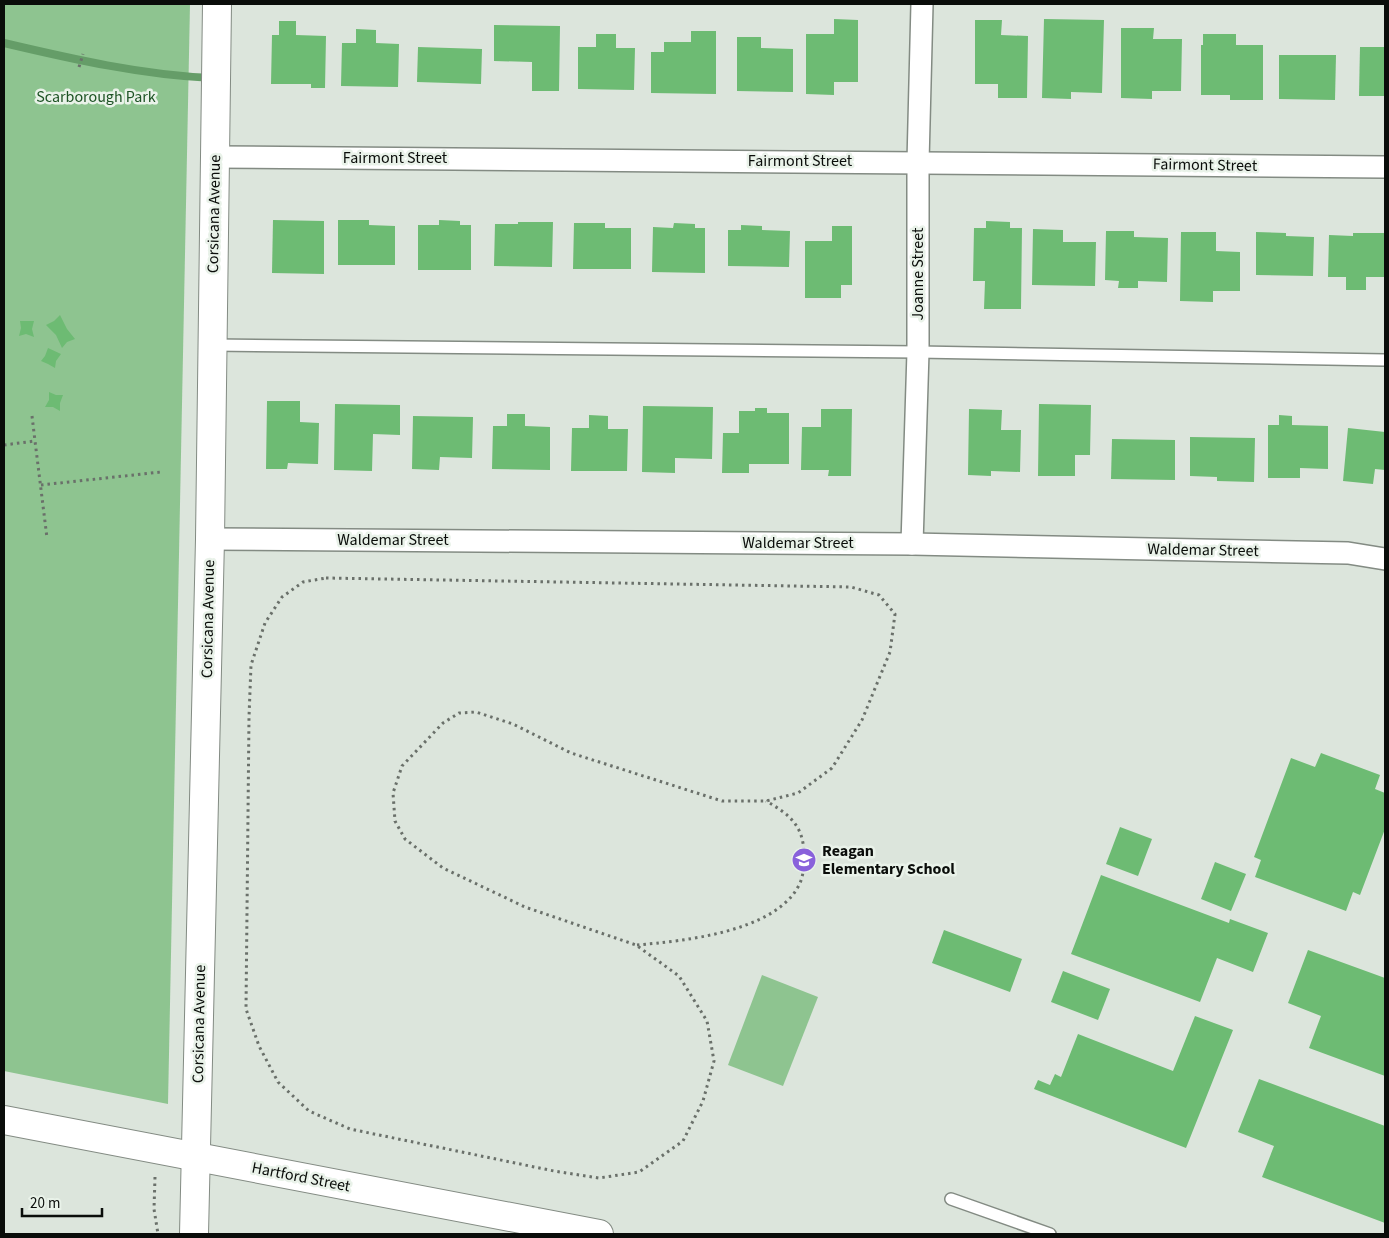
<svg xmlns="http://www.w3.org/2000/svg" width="1389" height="1238" font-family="'Source Sans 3',sans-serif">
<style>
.green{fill:#8ec490}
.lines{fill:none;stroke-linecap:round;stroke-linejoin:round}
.stream{stroke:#659d68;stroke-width:8}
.building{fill:#6dbb73}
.service-casing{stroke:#838b83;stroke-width:14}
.minor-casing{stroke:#838b83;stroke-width:24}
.tertiary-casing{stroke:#838b83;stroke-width:30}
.path{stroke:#6a706a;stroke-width:3;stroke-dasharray:2.5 4;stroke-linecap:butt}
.service{stroke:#fff;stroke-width:11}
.minor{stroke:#fff;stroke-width:21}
.tertiary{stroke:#fff;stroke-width:28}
.labels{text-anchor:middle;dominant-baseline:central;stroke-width:5;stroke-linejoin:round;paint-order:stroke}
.park-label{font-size:16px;fill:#1d5324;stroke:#e9f2e9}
.street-label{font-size:16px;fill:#0a0d0a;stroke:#e9f2e9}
.poi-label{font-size:16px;font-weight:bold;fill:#0a0d0a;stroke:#e9f2e9;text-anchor:start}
</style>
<rect width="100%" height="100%" fill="#dce5dc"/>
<g class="green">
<path d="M4 4H190L168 1104 4 1071Z"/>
<path d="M762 975 818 997 783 1086 728 1065Z"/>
</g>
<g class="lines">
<path class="stream" d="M4 43C72 59 142 75 212 78"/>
</g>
<g class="building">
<path d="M834 19 858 20V82H834V95L806 94V34H834Z"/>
<path d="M1044 19 1104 20 1102 93 1071 92V99L1042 98Z"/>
<path d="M975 20H1002L1001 35 1028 36 1027 98H998V84H975Z"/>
<path d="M279 21H296V35L326 36 325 88H311V84H271L272 35H279Z"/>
<path d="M494 25 560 26 559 91H532V62L494 61Z"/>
<path d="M1121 28H1154L1153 39H1182L1181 91H1152V99L1121 98Z"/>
<path d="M356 29 376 30V43L399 44 398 87 341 86 342 43H356Z"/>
<path d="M691 31H716V94L651 93V52H664V42H691Z"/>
<path d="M596 34H616V48H635L634 90 578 89V47H596Z"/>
<path d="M1203 34H1236V45H1263V100H1230V95H1201V45H1203Z"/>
<path d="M737 37H761V48L793 49V92L737 91Z"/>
<path d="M418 47 482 49 481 84 417 82Z"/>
<path d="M1360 47H1385V96H1359Z"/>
<path d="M1279 55H1336L1335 100 1279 99Z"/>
<path d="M273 220 324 221V274L272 273Z"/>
<path d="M338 220H369V225L395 226V265H338Z"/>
<path d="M439 220 460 221V225H471V270H418V225H439Z"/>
<path d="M986 221 1010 222V228H1022L1021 309H984L985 281H973L974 228H986Z"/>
<path d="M518 222H553L552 267 494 266 495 224H518Z"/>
<path d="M574 223H605V228H631V269H573Z"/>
<path d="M674 223 695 224V228H705V273L652 272 653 227 673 228Z"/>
<path d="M741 225 762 226V230L790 231 789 267 728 266V230H741Z"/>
<path d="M832 226H852V285H841V298H805V241H832Z"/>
<path d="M1033 229 1063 230V242H1096L1095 286 1032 285Z"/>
<path d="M1106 231H1134V237L1168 238 1167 282 1138 281V288H1118L1119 281 1105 280Z"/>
<path d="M1181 232H1216V251L1240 252V291H1213V302L1180 301Z"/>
<path d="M1256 232 1286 233V236L1314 237 1313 276 1256 275Z"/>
<path d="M1353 233H1385V277H1366V290H1346V277H1328L1329 235 1353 236Z"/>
<path d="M60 315 67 329 75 339 67 342 62 348 56 335 46 325 54 321Z"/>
<path d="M20 321H34L32 329 34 337 26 334 19 336 21 328Z"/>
<path d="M48 348 61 354 56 361 55 368 48 364 41 361 45 356Z"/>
<path d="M49 392 56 395H63L60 403V411L53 407H45L49 400Z"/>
<path d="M267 401H300V422L319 423 318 464 288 463 287 469H266Z"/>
<path d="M335 404 400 405V435L373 434 372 471 334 470Z"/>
<path d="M1039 404 1091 405 1090 455H1075V476H1038Z"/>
<path d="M643 406 713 407 712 459 675 458V473L642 472Z"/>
<path d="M755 408H767V413H789V464H749V473H722L723 433H739V411H755Z"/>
<path d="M821 409H852L851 476H828L829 470H801L802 427H821Z"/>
<path d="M969 409 1002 410 1001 430H1021L1020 472 991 471V476L968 475Z"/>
<path d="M507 414H525V426L550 427V470L492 469 493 426H507Z"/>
<path d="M589 415 608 416V429H628L627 471H571L572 428H589Z"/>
<path d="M1279 415 1292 416V425L1328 426V469L1300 468V478H1268V425H1279Z"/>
<path d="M413 416 473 417 472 458 440 457 439 470 412 469Z"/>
<path d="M1348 428 1385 432V470L1375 469 1373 484 1343 481Z"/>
<path d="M1190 437 1255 438 1254 482 1217 481V477L1190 476Z"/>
<path d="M1112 439 1175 440V480L1111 479Z"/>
<path d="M1321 753 1380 775 1375 789 1385 793V829L1360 895 1353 892 1346 911 1255 877 1261 860 1254 857 1291 758 1315 767Z"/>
<path d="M1120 827 1152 839 1138 876 1106 864Z"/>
<path d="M1215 862 1246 874 1231 911 1201 899Z"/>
<path d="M1101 875 1229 923 1230 919 1268 933 1253 972 1217 958 1200 1002 1071 954Z"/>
<path d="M944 930 1022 959 1010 992 932 963Z"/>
<path d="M1308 950 1385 978V1076L1309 1048 1321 1016 1288 1003Z"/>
<path d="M1063 971 1110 989 1098 1020 1051 1002Z"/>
<path d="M1195 1016 1233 1030 1186 1148 1034 1089 1038 1080 1050 1085 1055 1074 1061 1077 1078 1034 1173 1071Z"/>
<path d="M1259 1079 1385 1126V1223L1262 1177 1274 1146 1238 1132Z"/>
</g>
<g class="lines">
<defs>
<g id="service">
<path d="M212 345 918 352 1385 360"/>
<path d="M951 1199 1050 1234"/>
</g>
<g id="minor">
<path d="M215 157 1385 167"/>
<path d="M210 539 912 544 1348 553 1385 559"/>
<path d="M912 544 918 352V162L922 4"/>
</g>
<g id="tertiary">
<path d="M4 1120 599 1234"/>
<path d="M194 1234 210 539 217 4"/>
</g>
</defs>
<use href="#service" class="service-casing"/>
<use href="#minor" class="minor-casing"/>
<use href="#tertiary" class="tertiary-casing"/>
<g class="path">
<path d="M79 67 83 54"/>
<path d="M32 416 35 441"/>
<path d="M4 445 35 441 47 538"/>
<path d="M41 485 161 472"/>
<path d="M326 578 851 587 879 595 895 614 890 652 862 720 832 768 798 793 766 801H722L571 753 513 724 476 712 459 713 443 723 402 766 393 793 395 821 405 839 443 868 525 907 636 945 679 976 707 1021 714 1061 703 1101 683 1141 639 1172 599 1178 554 1171 350 1129 309 1111 278 1082 259 1046 246 1009 249 717 251 665 265 623 282 597 303 582Z"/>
<path d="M637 945C684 941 773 932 798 887 804 877 804 864 804 853 803 825 789 814 766 801"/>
<path d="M155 1177 154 1209 158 1234"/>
</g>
<use href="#service" class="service"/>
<use href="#minor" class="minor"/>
<use href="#tertiary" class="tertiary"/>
</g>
<defs>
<symbol id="school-disc" viewBox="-11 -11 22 22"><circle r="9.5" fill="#8961db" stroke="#e9f2e9"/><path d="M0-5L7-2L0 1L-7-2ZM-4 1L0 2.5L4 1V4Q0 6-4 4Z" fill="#fff"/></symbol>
</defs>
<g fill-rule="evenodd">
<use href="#school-disc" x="790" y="846" width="28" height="28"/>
</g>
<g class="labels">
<g class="park-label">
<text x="96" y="97">Scarborough Park</text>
</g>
<g class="street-label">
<text x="395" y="158">Fairmont Street</text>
<text x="800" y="161">Fairmont Street</text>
<text transform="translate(1205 165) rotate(1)">Fairmont Street</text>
<text transform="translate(214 214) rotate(-89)">Corsicana Avenue</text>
<text transform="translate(918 274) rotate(-90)">Joanne Street</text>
<text x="393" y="540">Waldemar Street</text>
<text x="798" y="543">Waldemar Street</text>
<text transform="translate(1203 550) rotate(1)">Waldemar Street</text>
<text transform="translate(208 619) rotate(-89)">Corsicana Avenue</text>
<text transform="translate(199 1024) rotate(-89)">Corsicana Avenue</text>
<text transform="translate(301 1177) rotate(11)">Hartford Street</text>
</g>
<g class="poi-label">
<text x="822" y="851">Reagan<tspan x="822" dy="18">Elementary School</tspan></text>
</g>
</g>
<rect width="1389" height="1238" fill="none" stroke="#0a0d0a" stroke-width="10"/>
<path d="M22 1208v8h80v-8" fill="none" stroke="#0a0d0a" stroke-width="2.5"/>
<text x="30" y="1208" font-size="15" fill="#0a0d0a" stroke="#e9f2e9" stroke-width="4" paint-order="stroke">20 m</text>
</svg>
